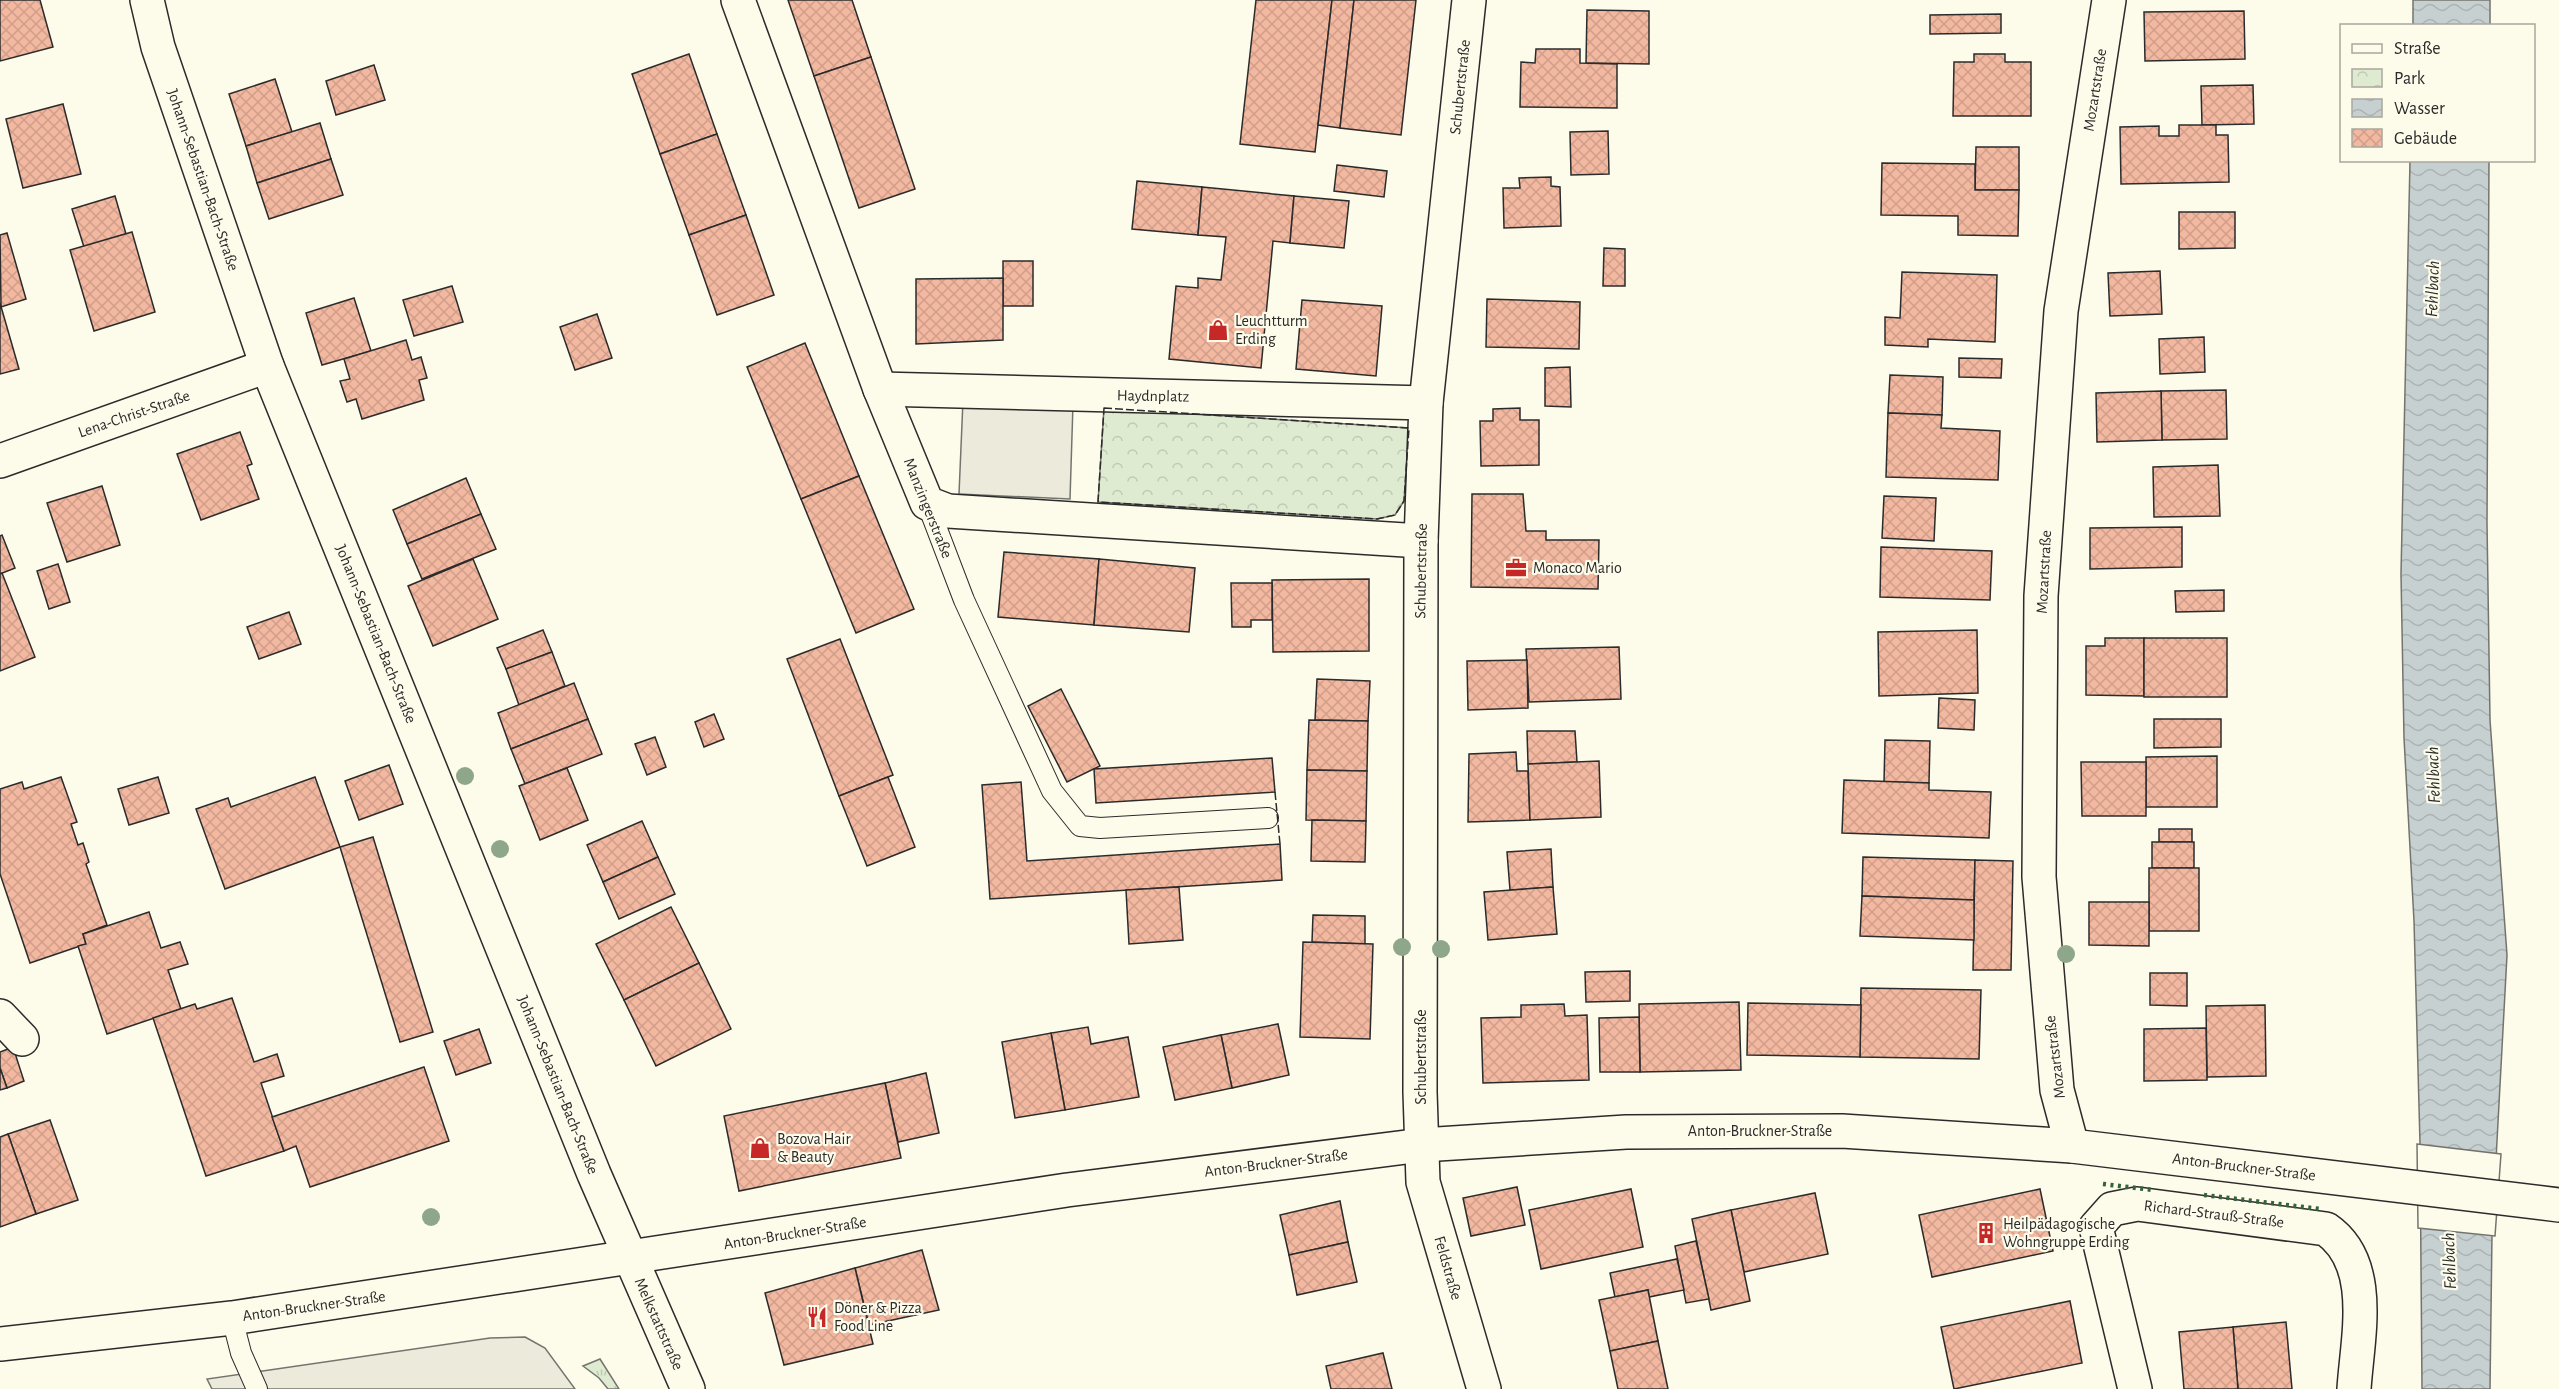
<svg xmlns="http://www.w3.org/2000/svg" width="2559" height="1389" font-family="'Alegreya Sans',sans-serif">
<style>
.grass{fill:url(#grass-tufts);stroke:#74746e;stroke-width:1.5}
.park{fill:url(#park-crowns);stroke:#74746e;stroke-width:1.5}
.parking{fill:#eceadb;stroke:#74746e;stroke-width:1.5}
.water{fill:url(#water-waves);stroke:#74746e;stroke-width:1.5}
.pier{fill:#fdfbea;stroke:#74746e;stroke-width:1.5}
.building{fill:url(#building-cross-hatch);stroke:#2b2b2b;stroke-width:1.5}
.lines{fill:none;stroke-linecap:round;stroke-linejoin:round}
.lane-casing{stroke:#2b2b2b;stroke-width:22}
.street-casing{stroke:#2b2b2b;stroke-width:36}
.secondary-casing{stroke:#2b2b2b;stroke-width:36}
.lane{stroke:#fdfbea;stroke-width:20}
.street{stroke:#fdfbea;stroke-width:33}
.secondary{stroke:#fdfbea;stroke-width:33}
.hedge{stroke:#34623c;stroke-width:4.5;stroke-dasharray:3 4.5;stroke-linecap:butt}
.fence{stroke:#2b2b2b;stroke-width:1.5;stroke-dasharray:8 3;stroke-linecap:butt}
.tree{fill:#8ea78a}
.labels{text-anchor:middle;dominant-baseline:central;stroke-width:4.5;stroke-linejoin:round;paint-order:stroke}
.street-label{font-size:16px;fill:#2b2b2b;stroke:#fdfbea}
.poi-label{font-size:16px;fill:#2b2b2b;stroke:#fdfbea;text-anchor:start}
.water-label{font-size:18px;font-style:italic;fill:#2b2b2b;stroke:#fdfbea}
</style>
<defs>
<pattern id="grass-tufts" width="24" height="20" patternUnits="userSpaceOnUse" patternTransform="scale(1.5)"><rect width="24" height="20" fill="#deebd1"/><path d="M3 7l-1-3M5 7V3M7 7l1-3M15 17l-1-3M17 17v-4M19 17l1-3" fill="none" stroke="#bfcab4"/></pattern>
<pattern id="park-crowns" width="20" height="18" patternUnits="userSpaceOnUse" patternTransform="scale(1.5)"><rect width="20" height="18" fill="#deebd1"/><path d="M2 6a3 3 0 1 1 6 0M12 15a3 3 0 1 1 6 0" fill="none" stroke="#bfcab4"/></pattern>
<pattern id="water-waves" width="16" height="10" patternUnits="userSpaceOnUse" patternTransform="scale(1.5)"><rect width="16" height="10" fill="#c7d0d0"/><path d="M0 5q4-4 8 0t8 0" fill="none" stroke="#abb3b3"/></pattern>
<pattern id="building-cross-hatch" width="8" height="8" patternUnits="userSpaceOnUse" patternTransform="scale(1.5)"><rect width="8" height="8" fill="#f2b8a0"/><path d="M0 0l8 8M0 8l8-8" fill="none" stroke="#d09e8a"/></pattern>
</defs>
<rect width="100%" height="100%" fill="#fdfbea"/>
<path class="grass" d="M600 1359 619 1389H608L599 1378 583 1366Z"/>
<path class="park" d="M1104 408 1409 428 1404 501 1395 515 1377 519 1098 502Z"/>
<g class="parking">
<path d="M963 400 1073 404 1070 499 959 494Z"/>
<path d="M525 1337 545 1348 575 1389H212L207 1379 490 1338Z"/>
</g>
<g class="water">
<rect x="2413" y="0" width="77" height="25"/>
<path d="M2410 161H2489L2487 523 2490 720 2507 955 2492 1234 2490 1389H2422L2420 1143 2414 921 2404 738 2401 574Z"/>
</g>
<path class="pier" d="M2417 1144 2501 1154 2495 1236 2418 1228Z"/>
<g class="building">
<path d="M0 0H40L53 47 0 61Z"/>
<path d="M788 0H852L871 57 814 76Z"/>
<path d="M1256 0H1332L1315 152 1240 144Z"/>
<path d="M1332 0H1354L1340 128 1318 125Z"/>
<path d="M1354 0H1416L1401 135 1340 128Z"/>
<path d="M1587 10 1649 11V64L1586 63Z"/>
<path d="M2244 11 2245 59 2145 61 2144 12Z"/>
<path d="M2001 14V33L1930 34V15Z"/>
<path d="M1536 49H1580V63L1617 64V108L1520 107 1521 62 1535 63Z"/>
<path d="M689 54 717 134 660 154 632 74Z"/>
<path d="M1974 54H2005V62H2031V116H1953L1954 62H1974Z"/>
<path d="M871 57 915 189 859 208 814 76Z"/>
<path d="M374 65 385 100 336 115 326 81Z"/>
<path d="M275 79 292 132 246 146 229 94Z"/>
<path d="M2253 85 2254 124 2202 125 2201 86Z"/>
<path d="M63 104 81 174 23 188 6 119Z"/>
<path d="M320 123 331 159 257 183 246 146Z"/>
<path d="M2179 125H2216V135H2228L2229 182 2121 184 2120 127 2159 126V136H2179Z"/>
<path d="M1608 131 1609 174 1571 175 1570 132Z"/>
<path d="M717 134 746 215 689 235 660 154Z"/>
<path d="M1976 147H2019V190H1975Z"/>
<path d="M331 159 343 195 269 219 257 183Z"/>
<path d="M1882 163 1975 164V190H2019L2018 236 1958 235V216L1881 215Z"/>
<path d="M1337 165 1387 171 1384 197 1334 191Z"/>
<path d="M1551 177V186L1560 187 1561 226 1504 228 1503 188H1520L1519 178Z"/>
<path d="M1137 181 1202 187 1198 235 1132 229Z"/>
<path d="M1202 187 1294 196 1290 243 1273 241 1261 368 1169 359 1176 286 1198 288V278L1221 280 1226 237 1198 235Z"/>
<path d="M115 196 126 234 84 247 72 209Z"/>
<path d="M1294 196 1349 201 1344 248 1290 243Z"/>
<path d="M2179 212H2235V248L2179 249Z"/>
<path d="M746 215 774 295 717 315 689 235Z"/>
<path d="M132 232 155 312 94 331 70 250Z"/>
<path d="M7 233 26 299 1 307 0 235Z"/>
<path d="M1604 248 1625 249V286H1603Z"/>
<rect x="1003" y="261" width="30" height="45"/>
<path d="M2160 271 2162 314 2110 316 2108 273Z"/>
<path d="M1902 272 1997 275 1995 342 1928 339V347L1885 345V317L1900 318Z"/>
<path d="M1003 278V340L916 344V279Z"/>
<path d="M452 286 463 322 414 336 403 300Z"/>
<path d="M354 298 371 351 322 365 306 313Z"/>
<path d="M1487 299 1580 302 1579 349 1486 347Z"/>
<path d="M1302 300 1382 306 1376 376 1296 369Z"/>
<path d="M0 303 19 369 0 374Z"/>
<path d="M597 314 612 358 575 370 560 327Z"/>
<path d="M2204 337 2205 372 2160 374 2159 339Z"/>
<path d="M406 340 412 360 421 357 427 378 419 380 424 400 362 419 356 399 347 402 340 381 350 379 344 359Z"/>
<path d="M805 343 859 476 801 499 747 367Z"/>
<path d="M1959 358 2002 359 2001 378 1959 377Z"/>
<path d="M1570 367 1571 407 1545 406V368Z"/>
<path d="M1890 375 1943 377 1942 415 1888 413Z"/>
<path d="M2226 390 2227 439 2162 440 2161 391Z"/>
<path d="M2161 391 2162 440 2097 442 2096 393Z"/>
<path d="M1520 408V420H1539V465L1481 466 1480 421H1493V409Z"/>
<path d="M1888 413 1942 415 1941 428 2000 431 1998 480 1886 477Z"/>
<path d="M240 432 252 464 247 466 259 499 201 520 177 454Z"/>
<path d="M2218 465 2220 516 2154 517 2153 467Z"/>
<path d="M859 476 914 609 856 633 801 499Z"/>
<path d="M466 478 481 514 407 544 393 510Z"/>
<path d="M102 486 120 545 67 562 47 503Z"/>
<path d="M1472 494H1523L1526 531H1546V540H1599L1598 589 1471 587Z"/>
<path d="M1884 496 1936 498 1934 541 1882 538Z"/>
<path d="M481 514 496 549 422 579 407 544Z"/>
<path d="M2182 527V567L2090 569V528Z"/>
<path d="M2 535 15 568 0 574V536Z"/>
<path d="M1881 547 1992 551 1990 600 1880 597Z"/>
<path d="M1004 552 1099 559 1094 625 998 617Z"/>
<path d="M473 559 498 619 433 646 408 586Z"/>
<path d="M1099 559 1195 568 1189 632 1094 625Z"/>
<path d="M58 564 70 602 49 609 37 571Z"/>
<path d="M2 573 35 657 0 671V574Z"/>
<path d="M1369 579V651L1273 652 1272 580Z"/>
<path d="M1231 583H1272V620H1251V627H1232Z"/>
<path d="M2224 590V611L2176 612 2175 591Z"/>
<path d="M289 612 301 644 259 659 247 627Z"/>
<path d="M543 630 552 652 506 669 497 648Z"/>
<path d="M1977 630 1978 693 1879 696 1878 632Z"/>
<path d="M2105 638H2144V696L2086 695V646H2105Z"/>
<rect x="2144" y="638" width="83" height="59"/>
<path d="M840 639 893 775 839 796 787 659Z"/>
<path d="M1619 647 1621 699 1529 702 1526 649Z"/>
<path d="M552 652 565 686 519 705 506 669Z"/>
<path d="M1527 660 1528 708 1468 710 1467 661Z"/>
<path d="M1317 679 1370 681 1368 721 1315 720Z"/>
<path d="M574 683 588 719 511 749 498 713Z"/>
<path d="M1061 689 1100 766 1067 782 1028 706Z"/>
<path d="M1939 698 1975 700 1974 730 1938 728Z"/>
<path d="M714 714 724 739 704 747 695 722Z"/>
<path d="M588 719 602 754 525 784 511 749Z"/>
<path d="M2154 719H2221V747L2154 748Z"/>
<path d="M1309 720 1368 721 1367 771 1307 770Z"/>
<path d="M1527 731H1575L1577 762 1528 764Z"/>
<path d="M655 737 666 767 647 775 635 744Z"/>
<path d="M1885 740 1930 741 1929 783 1884 782Z"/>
<path d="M1516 752 1517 771H1528L1530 820 1468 822 1469 754Z"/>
<path d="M2217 756V807H2146V757Z"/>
<path d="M1272 758 1275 792 1096 803 1094 769Z"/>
<path d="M1599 761 1601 817 1530 820 1528 764Z"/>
<path d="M2081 762H2146V816H2082Z"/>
<path d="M389 765 403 804 359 820 345 781Z"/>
<path d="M567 768 588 820 540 840 519 786Z"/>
<path d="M1307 770 1367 771 1366 821 1306 820Z"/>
<path d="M61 777 77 822 71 824 78 845 83 843 89 862 86 864 107 925 83 934 86 944 30 963 0 874V789L22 782 24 789Z"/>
<path d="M158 777 169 813 129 825 118 789Z"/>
<path d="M315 777 340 847 225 889 196 809 228 798 231 807Z"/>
<path d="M888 777 915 847 867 866 839 796Z"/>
<path d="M1844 780 1929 783V790L1991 792 1989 838 1842 833Z"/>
<path d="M1021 782 1027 861 1280 844 1282 880 990 899 982 785Z"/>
<path d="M1312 820 1366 821 1365 862 1311 861Z"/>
<path d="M642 821 658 857 603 882 587 845Z"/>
<rect x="2159" y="829" width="33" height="13"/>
<path d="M373 837 433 1032 400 1042 340 847Z"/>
<rect x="2152" y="842" width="42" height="26"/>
<path d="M1551 849 1553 887 1510 890 1507 852Z"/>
<path d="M658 857 675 894 619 919 603 882Z"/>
<path d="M1863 857 1975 860 1974 900 1862 896Z"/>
<path d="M1975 860 2013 861 2011 970H1973Z"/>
<rect x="2149" y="868" width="50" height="63"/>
<path d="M1179 887 1183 940 1129 944 1126 890Z"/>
<path d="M1553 887 1557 934 1488 940 1484 892Z"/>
<path d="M1862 896 1974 900V940L1860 936Z"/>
<path d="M2089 902H2149V946L2089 945Z"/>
<path d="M671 907 699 963 624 1000 596 944Z"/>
<path d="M149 912 161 948 180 942 188 964 168 970 181 1009 107 1034 78 946 86 944 83 934Z"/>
<path d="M1313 915 1365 916V944L1312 942Z"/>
<path d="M1303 942 1373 944 1370 1039 1300 1037Z"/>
<path d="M699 963 731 1029 656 1066 624 1000Z"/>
<path d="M1630 971V1001L1586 1002 1585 972Z"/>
<path d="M2150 973H2187V1006L2150 1005Z"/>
<path d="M1861 988 1981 990 1979 1059 1860 1057Z"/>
<path d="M232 998 254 1062 277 1054 284 1076 261 1083 284 1151 206 1176 153 1018 195 1004 197 1009Z"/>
<path d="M1739 1002 1741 1070 1640 1072 1639 1004Z"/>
<path d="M1748 1003 1861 1005 1860 1057 1747 1055Z"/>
<path d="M1564 1004 1565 1016 1587 1015 1589 1080 1483 1083 1481 1018 1521 1017V1005Z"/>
<path d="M2265 1005 2266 1076 2207 1077 2206 1006Z"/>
<path d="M1639 1017 1640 1072H1600L1599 1018Z"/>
<path d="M1278 1024 1289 1075 1232 1088 1221 1035Z"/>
<path d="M1088 1027 1091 1044 1128 1037 1139 1097 1065 1110 1051 1033Z"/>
<path d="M2206 1028 2207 1080 2144 1081V1029Z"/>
<path d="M479 1029 491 1063 456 1075 444 1041Z"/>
<path d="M1051 1033 1065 1110 1015 1118 1002 1042Z"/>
<path d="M1221 1035 1232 1088 1175 1100 1163 1047Z"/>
<path d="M13 1047 24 1081 7 1088 0 1068V1052Z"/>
<path d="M424 1067 449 1141 310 1187 296 1146 284 1151 272 1117Z"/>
<path d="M0 1068 7 1088 0 1090Z"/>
<path d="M926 1073 939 1133 898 1142 885 1083Z"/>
<path d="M885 1083 901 1158 739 1191 724 1116Z"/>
<path d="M50 1120 78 1200 36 1214 8 1134Z"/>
<path d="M8 1134 36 1214 0 1227V1137Z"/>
<path d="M1517 1187 1525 1225 1471 1236 1463 1198Z"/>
<path d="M1631 1189 1643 1247 1541 1269 1529 1210Z"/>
<path d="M2040 1189 2053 1251 1932 1277 1919 1215Z"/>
<path d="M1815 1193 1828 1254 1744 1272 1731 1210Z"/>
<path d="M1340 1201 1348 1242 1289 1255 1280 1215Z"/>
<path d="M1731 1210 1750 1301 1711 1310 1692 1219Z"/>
<path d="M1696 1241 1709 1299 1686 1303 1675 1246Z"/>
<path d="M1348 1242 1357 1282 1297 1295 1289 1255Z"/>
<path d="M922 1250 939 1310 869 1325 855 1268Z"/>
<path d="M1677 1259 1684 1290 1649 1297 1648 1290 1615 1297 1610 1273Z"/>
<path d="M855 1268 873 1344 784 1365 765 1293Z"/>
<path d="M1648 1290 1658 1341 1610 1351 1599 1300Z"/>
<path d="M2070 1301 2082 1363 1954 1389 1941 1327Z"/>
<path d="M2286 1322 2292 1389H2238L2233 1327Z"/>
<path d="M2233 1327 2238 1389H2184L2179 1332Z"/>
<path d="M1658 1341 1668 1389H1618L1610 1351Z"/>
<path d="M1383 1353 1392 1389H1331L1326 1366Z"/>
</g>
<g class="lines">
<defs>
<g id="lane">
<path d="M927 503 964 600 1052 791 1080 826 1100 828 1268 818"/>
<path d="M232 1318 241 1353 257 1389"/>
</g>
<g id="street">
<path d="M147 0 158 47 267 366 594 1174 688 1389"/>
<path d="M738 0 880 389 927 503 948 511 1421 541"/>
<path d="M1469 0 1426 403 1421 541 1420 1092 1423 1182 1484 1389"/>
<path d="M880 389 1426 403"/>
<path d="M0 461 267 366"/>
<path d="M0 1016 22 1039"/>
<path d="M2072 1146 2057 1090 2039 877 2041 596 2061 311 2109 0"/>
<path d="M2135 1389 2096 1227 2112 1209 2137 1204 2326 1229C2376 1263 2357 1339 2354 1389"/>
</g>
<path id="secondary" d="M0 1344 232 1318 1067 1190 1422 1145 1626 1132 1842 1131 2072 1146 2559 1205"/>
</defs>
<use href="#lane" class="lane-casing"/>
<use href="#street" class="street-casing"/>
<use href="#secondary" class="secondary-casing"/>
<use href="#lane" class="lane"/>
<use href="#street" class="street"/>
<use href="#secondary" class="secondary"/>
<g class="hedge">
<path d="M2103 1184 2153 1190"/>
<path d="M2204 1195 2320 1209"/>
</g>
<g class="fence">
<path d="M1104 408 1409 428 1404 501 1395 515 1377 519 1098 502Z"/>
<path d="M1275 792 1280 844"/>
</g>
</g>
<g class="tree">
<circle cx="465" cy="776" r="9"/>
<circle cx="500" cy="849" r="9"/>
<circle cx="1402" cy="947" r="9"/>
<circle cx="1441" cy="949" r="9"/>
<circle cx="2066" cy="954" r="9"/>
<circle cx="431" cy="1217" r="9"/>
</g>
<defs>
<symbol id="shop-bare" viewBox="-9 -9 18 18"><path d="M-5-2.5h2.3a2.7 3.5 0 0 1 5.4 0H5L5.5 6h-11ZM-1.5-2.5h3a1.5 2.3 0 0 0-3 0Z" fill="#c62828" stroke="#fdfbea" stroke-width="2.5" paint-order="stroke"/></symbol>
<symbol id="office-bare" viewBox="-9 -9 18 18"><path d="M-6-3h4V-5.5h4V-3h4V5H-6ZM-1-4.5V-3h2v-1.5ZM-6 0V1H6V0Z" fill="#c62828" stroke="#fdfbea" stroke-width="2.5" paint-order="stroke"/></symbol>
<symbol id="building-bare" viewBox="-9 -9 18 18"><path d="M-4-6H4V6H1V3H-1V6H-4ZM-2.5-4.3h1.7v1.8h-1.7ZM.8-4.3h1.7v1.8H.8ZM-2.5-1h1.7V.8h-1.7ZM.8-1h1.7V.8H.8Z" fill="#c62828" stroke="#fdfbea" stroke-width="2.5" paint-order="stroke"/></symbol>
<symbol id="restaurant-bare" viewBox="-9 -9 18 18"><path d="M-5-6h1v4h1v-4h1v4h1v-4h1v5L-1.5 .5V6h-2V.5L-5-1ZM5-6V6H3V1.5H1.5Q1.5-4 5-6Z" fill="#c62828" stroke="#fdfbea" stroke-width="2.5" paint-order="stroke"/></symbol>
</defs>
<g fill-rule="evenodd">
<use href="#shop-bare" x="1203" y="315" width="30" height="30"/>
<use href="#office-bare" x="1501" y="553" width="30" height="30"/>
<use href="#shop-bare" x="745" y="1133" width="30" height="30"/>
<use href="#building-bare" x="1971" y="1218" width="30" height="30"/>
<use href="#restaurant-bare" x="802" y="1302" width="30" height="30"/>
</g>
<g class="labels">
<g class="street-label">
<text transform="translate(1460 87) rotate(-84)">Schubertstraße</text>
<text transform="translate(2095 90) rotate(-81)">Mozartstraße</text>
<text transform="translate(203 180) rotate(71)">Johann-Sebastian-Bach-Straße</text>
<text transform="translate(1153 396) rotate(1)">Haydnplatz</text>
<text transform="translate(134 414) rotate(-19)">Lena-Christ-Straße</text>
<text transform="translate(928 508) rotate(68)">Manzingerstraße</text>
<text transform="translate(1421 571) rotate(-89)">Schubertstraße</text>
<text transform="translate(2044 572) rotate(-87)">Mozartstraße</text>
<text transform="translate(376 634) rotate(68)">Johann-Sebastian-Bach-Straße</text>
<text transform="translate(1421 1057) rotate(-90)">Schubertstraße</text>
<text transform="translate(2055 1057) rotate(-97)">Mozartstraße</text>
<text transform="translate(558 1085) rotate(68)">Johann-Sebastian-Bach-Straße</text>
<text x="1760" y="1131">Anton-Bruckner-Straße</text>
<text transform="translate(1276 1163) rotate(-7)">Anton-Bruckner-Straße</text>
<text transform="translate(2244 1167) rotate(7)">Anton-Bruckner-Straße</text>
<text transform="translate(2214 1214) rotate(7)">Richard-Strauß-Straße</text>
<text transform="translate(795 1233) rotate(-9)">Anton-Bruckner-Straße</text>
<text transform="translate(1448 1268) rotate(74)">Feldstraße</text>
<text transform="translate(314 1306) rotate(-8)">Anton-Bruckner-Straße</text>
<text transform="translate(659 1324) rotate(66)">Melkstattstraße</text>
</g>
<g class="poi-label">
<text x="1235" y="321">Leuchtturm<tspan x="1235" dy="18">Erding</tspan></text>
<text x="1533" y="568">Monaco Mario</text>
<text x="777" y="1139">Bozova Hair<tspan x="777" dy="18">&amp; Beauty</tspan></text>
<text x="2003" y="1224">Heilpädagogische<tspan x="2003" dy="18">Wohngruppe Erding</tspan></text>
<text x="834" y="1308">Döner &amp; Pizza<tspan x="834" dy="18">Food Line</tspan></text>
</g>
<g class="water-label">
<text transform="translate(2433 289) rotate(-88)">Fehlbach</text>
<text transform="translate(2434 775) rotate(-92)">Fehlbach</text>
<text transform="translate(2450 1261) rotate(-92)">Fehlbach</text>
</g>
</g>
<rect x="2340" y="24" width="195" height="138" fill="#fdfbea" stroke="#a9a89e" stroke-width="1.5"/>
<rect x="2352" y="44" width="30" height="9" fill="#fdfbea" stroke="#a9a89e" stroke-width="1.5"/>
<text x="2394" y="54" font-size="18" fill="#2b2b2b">Straße</text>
<rect x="2352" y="69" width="30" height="18" fill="url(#park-crowns)" stroke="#a9a89e" stroke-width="1.5"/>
<text x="2394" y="84" font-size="18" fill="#2b2b2b">Park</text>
<rect x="2352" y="99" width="30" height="18" fill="url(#water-waves)" stroke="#a9a89e" stroke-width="1.5"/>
<text x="2394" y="114" font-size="18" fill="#2b2b2b">Wasser</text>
<rect x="2352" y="129" width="30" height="18" fill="url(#building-cross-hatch)" stroke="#a9a89e" stroke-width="1.5"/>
<text x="2394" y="144" font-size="18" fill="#2b2b2b">Gebäude</text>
</svg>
